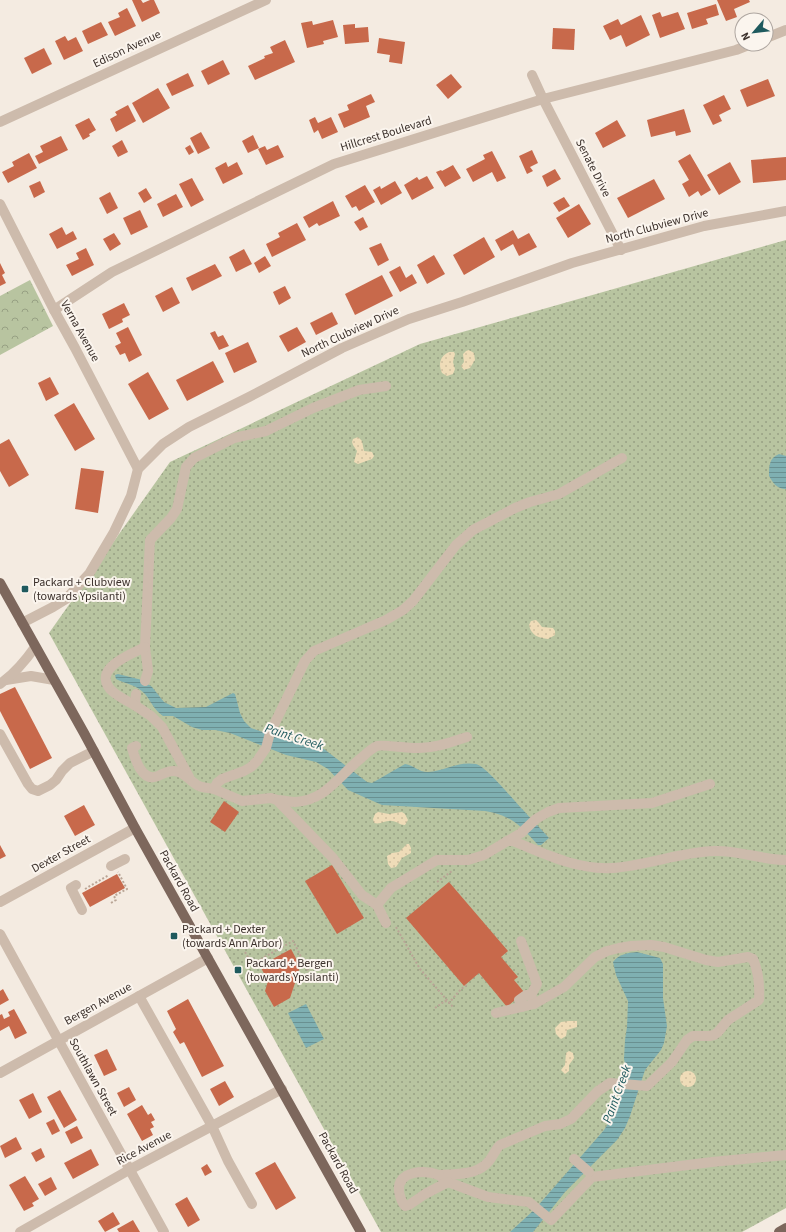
<svg xmlns="http://www.w3.org/2000/svg" width="786" height="1232" font-family="'Source Sans 3',sans-serif">
<style>
.grass{fill:url(#grass-dots)}
.sand{fill:url(#sand-dots)}
.park{fill:url(#park-crowns)}
.water{fill:url(#water-rules)}
.building{fill:#c8694b}
.lines{fill:none;stroke-linecap:round;stroke-linejoin:round}
.path{stroke:#b9a596;stroke-width:2;stroke-dasharray:2 2;stroke-linecap:butt}
.minor{stroke:#cdbbac;stroke-width:10}
.major{stroke:#7d675c;stroke-width:10}
.poi-dot{fill:#1f5a5e;stroke:#fbf5ee;stroke-width:1.5}
.labels{text-anchor:middle;dominant-baseline:central;stroke-width:4;stroke-linejoin:round;paint-order:stroke}
.street-label{font-size:12px;fill:#3b302b;stroke:#fbf5ee}
.poi-label{font-size:12px;fill:#3b302b;stroke:#fbf5ee;text-anchor:start}
.water-label{font-size:13px;font-style:italic;fill:#1f5a5e;stroke:#fbf5ee}
</style>
<defs>
<pattern id="grass-dots" width="8" height="8" patternUnits="userSpaceOnUse"><rect width="8" height="8" fill="#b8c4a0"/><path d="M2 2h.1M6 6h.1" fill="none" stroke="#97a083" stroke-width="1.8" stroke-linecap="round"/></pattern>
<pattern id="sand-dots" width="8" height="8" patternUnits="userSpaceOnUse"><rect width="8" height="8" fill="#efdcb8"/><path d="M2 2h.1M6 6h.1" fill="none" stroke="#cebd9e" stroke-width="1.8" stroke-linecap="round"/></pattern>
<pattern id="park-crowns" width="20" height="18" patternUnits="userSpaceOnUse"><rect width="20" height="18" fill="#b8c4a0"/><path d="M2 6a3 3 0 1 1 6 0M12 15a3 3 0 1 1 6 0" fill="none" stroke="#97a083"/></pattern>
<pattern id="water-rules" width="6" height="5" patternUnits="userSpaceOnUse"><rect width="6" height="5" fill="#7fb0b2"/><path d="M0 2.5h6" fill="none" stroke="#699091"/></pattern>
</defs>
<rect width="100%" height="100%" fill="#f4ebe1"/>
<path class="grass" d="M786 240V1208L742 1232H381L49 633 170 462 420 344Z"/>
<g class="sand">
<path d="M469 350 474 353 475 360 470 368 464 370 461 366 464 362 463 354 466 351Z"/>
<path d="M449 352H454L455 354 453 362 455 369 453 374 447 376 442 373C438 364 440 356 449 352Z"/>
<path d="M358 437 362 441 364 451 372 452 374 456 372 459 358 464 354 462 357 451 353 445 352 442 353 439Z"/>
<path d="M536 620 539 623 542 627 553 628 555 631V635L548 639C538 638 531 635 529 625L531 621Z"/>
<path d="M378 812 389 814 402 812 405 814 408 820 405 825C399 825 397 821 392 821 385 820 381 825 374 823L373 819 375 814Z"/>
<path d="M407 844H409L411 848V853L402 858 396 867 391 868 388 864 387 856 392 853 399 852Z"/>
<path d="M569 1021H577V1027L567 1030 566 1036 561 1039 556 1034 555 1028 561 1022Z"/>
<path d="M569 1051 573 1053 574 1058 569 1065V1071L565 1074 561 1070 565 1065 566 1053Z"/>
<circle cx="688" cy="1079" r="8"/>
</g>
<path class="park" d="M30 280 53 326 0 355V296Z"/>
<g class="water">
<path d="M779 454 786 456V489C777 489 773 483 769 476 769 466 769 458 779 454Z"/>
<path d="M118 674 142 680 152 687 164 702 176 708 206 707 233 693 235 694 240 713 244 721 251 728 277 737 324 749 367 782 372 783 405 764C414 765 418 772 428 772 445 771 457 761 476 764 486 766 515 802 524 811 532 820 541 829 549 838L541 845H538C519 825 513 816 485 811L382 805 348 790 328 769 316 762 286 755 230 733 215 730H202L192 727 173 716H163C154 710 151 701 145 694 137 685 126 684 116 679L115 675Z"/>
<path d="M637 952 660 958 663 964V998L667 1026 664 1043 661 1050 645 1070 630 1116 625 1128 617 1140 565 1192 533 1232H510L535 1209 604 1130 611 1119 616 1108 626 1068 624 1059 625 1040 627 1027 628 1001 616 975 613 962C619 954 627 953 637 952Z"/>
<path d="M306 1004 324 1039 306 1048 288 1013Z"/>
</g>
<g class="building">
<path d="M132 0H141L143 3 150 0H154L160 13 142 22Z"/>
<path d="M717 0H749L750 2 734 9 737 17 726 21Z"/>
<path d="M716 4 719 15 706 19 708 24 692 29 687 13Z"/>
<path d="M127 8 136 26 115 36 108 22 120 17 118 13Z"/>
<path d="M660 12 662 17 678 12 685 29 660 38 652 15Z"/>
<path d="M641 15 650 35 626 47 621 35 610 40 603 26 618 19 621 25Z"/>
<path d="M333 20 338 37 323 41 324 44 307 48 301 23 312 21 313 25Z"/>
<path d="M101 22 108 35 88 44 82 31Z"/>
<path d="M355 24V28L368 27 369 42 345 44 343 25Z"/>
<path d="M553 28 575 29 574 50 552 49Z"/>
<path d="M65 36 68 41 76 37 83 51 64 60 55 41Z"/>
<path d="M379 38 405 42 402 64 389 62 390 55 377 53Z"/>
<path d="M285 40 295 62 255 80 248 66 265 58 264 56 273 53 270 47Z"/>
<path d="M44 48 52 64 32 74 24 58Z"/>
<path d="M223 60 230 74 208 85 201 71Z"/>
<path d="M188 73 194 86 172 96 166 84Z"/>
<path d="M451 74 462 87 448 99 436 85Z"/>
<path d="M768 79 775 96 747 107 740 90Z"/>
<path d="M158 88 170 108 143 123 132 103Z"/>
<path d="M371 94 375 102 366 106 370 117 344 128 338 114 349 110 347 105Z"/>
<path d="M724 95 731 109 719 115 722 121 713 125 703 105Z"/>
<path d="M128 105 136 121 116 132 110 119 117 115 115 112Z"/>
<path d="M684 109 691 132 676 136 675 131 651 137 647 120Z"/>
<path d="M315 117 318 123 331 117 338 132 322 139 318 130 314 133 309 120Z"/>
<path d="M89 118 96 130 89 134 90 136 83 140 75 125Z"/>
<path d="M617 120 626 136 603 148 595 133Z"/>
<path d="M201 132 210 148 198 154 190 138Z"/>
<path d="M253 135 259 148 248 153 242 141Z"/>
<path d="M61 136 68 150 39 164 35 156 43 152 40 146Z"/>
<path d="M122 140 128 152 118 157 112 146Z"/>
<path d="M190 145 194 152 189 155 185 148Z"/>
<path d="M278 145 284 157 266 165 258 149 265 146 267 150Z"/>
<path d="M532 150 538 163 530 167 533 171 527 174 519 156Z"/>
<path d="M492 151 506 178 497 182 492 172 473 182 466 169 485 159 483 155Z"/>
<path d="M29 153 37 168 8 183 2 172 14 166 12 162Z"/>
<path d="M690 154 711 190 701 196 698 191 689 197 682 184 689 180 678 161Z"/>
<path d="M786 157V180L753 183 751 160Z"/>
<path d="M226 162 228 167 237 162 243 174 223 184 215 168Z"/>
<path d="M730 162 741 182 719 195 707 175Z"/>
<path d="M453 165 461 178 445 187 436 172 441 170 442 171Z"/>
<path d="M555 169 561 179 547 187 542 176Z"/>
<path d="M427 176 434 188 412 200 404 185 417 177 419 180Z"/>
<path d="M192 178 204 200 191 207 179 184Z"/>
<path d="M654 179 665 199 628 218 617 198Z"/>
<path d="M40 181 45 192 34 198 29 186Z"/>
<path d="M395 181 402 193 381 205 373 190 380 186 381 189Z"/>
<path d="M365 185 375 202 359 211 356 206 352 208 345 196Z"/>
<path d="M146 188 152 198 144 203 138 193Z"/>
<path d="M110 192 118 208 107 214 99 198Z"/>
<path d="M176 194 183 207 163 217 157 204Z"/>
<path d="M564 197 570 206 559 212 553 203Z"/>
<path d="M333 201 340 216 319 226 317 223 309 228 303 217Z"/>
<path d="M579 204 591 224 568 238 556 218Z"/>
<path d="M140 210 148 227 131 235 123 218Z"/>
<path d="M363 217 368 227 360 231 354 222Z"/>
<path d="M297 223 306 240 272 257 266 244 280 237 278 233Z"/>
<path d="M62 227 66 235 73 231 77 239 57 249 49 234Z"/>
<path d="M513 230 518 239 529 233 537 247 519 256 513 244 501 251 495 240Z"/>
<path d="M114 233 121 244 110 251 103 239Z"/>
<path d="M484 237 495 257 464 275 453 255Z"/>
<path d="M381 243 389 260 378 266 369 248Z"/>
<path d="M86 248 94 265 72 276 66 265 79 259 76 253Z"/>
<path d="M244 249 252 264 236 272 229 257Z"/>
<path d="M434 255 445 274 427 284 417 265Z"/>
<path d="M265 256 271 266 259 273 254 263Z"/>
<path d="M0 263 5 273 2 275 6 283 0 286Z"/>
<path d="M215 264 222 276 192 291 186 278Z"/>
<path d="M400 266 406 278 412 274 417 283 400 292 389 272Z"/>
<path d="M382 275 393 296 355 315 345 294Z"/>
<path d="M285 286 291 298 279 305 273 292Z"/>
<path d="M172 287 180 303 163 312 155 296Z"/>
<path d="M124 303 130 315 122 319 123 322 109 329 102 314Z"/>
<path d="M332 312 338 324 316 335 310 323Z"/>
<path d="M128 327 142 355 129 362 125 353 120 355 115 346 121 343 116 333Z"/>
<path d="M297 327 306 342 288 352 279 336Z"/>
<path d="M215 331 218 337 223 335 229 346 219 350 210 333Z"/>
<path d="M248 342 257 362 234 373 225 353Z"/>
<path d="M213 361 224 382 187 401 176 380Z"/>
<path d="M148 372 169 409 149 420 128 384Z"/>
<path d="M50 377 59 394 46 401 38 383Z"/>
<path d="M74 403 95 439 75 451 54 415Z"/>
<path d="M9 439 29 475 9 487 0 471V444Z"/>
<path d="M81 468 104 471 98 513 75 509Z"/>
<path d="M15 687 52 758 30 769 0 711V694Z"/>
<path d="M224 801 239 812 225 832 210 822Z"/>
<path d="M84 805 95 825 75 836 64 816Z"/>
<path d="M0 845 6 856 0 859Z"/>
<path d="M332 865 364 918 337 934 305 881Z"/>
<path d="M117 874 125 888 90 907 82 893Z"/>
<path d="M449 882 508 951 501 957 518 977 514 980 524 992 507 1007 479 973 464 986 406 918Z"/>
<path d="M291 949 300 966 296 980 290 998 274 1007 265 991 268 981 260 966Z"/>
<path d="M3 989 9 1000 0 1005V991Z"/>
<path d="M188 999 224 1066 202 1077 184 1042 180 1044 173 1032 176 1029 167 1011Z"/>
<path d="M14 1009 27 1033 15 1039 9 1026 0 1031V1015L2 1014 4 1019 10 1016 8 1012Z"/>
<path d="M107 1049 117 1070 104 1076 94 1055Z"/>
<path d="M225 1081 234 1097 219 1106 210 1089Z"/>
<path d="M129 1087 136 1100 124 1107 117 1093Z"/>
<path d="M60 1090 77 1120 64 1128 47 1097Z"/>
<path d="M33 1093 42 1112 29 1119 19 1100Z"/>
<path d="M142 1105 148 1115 151 1113 155 1120 151 1122 154 1127 150 1129 153 1135 142 1141 127 1114Z"/>
<path d="M54 1119 60 1131 52 1135 46 1123Z"/>
<path d="M77 1126 83 1138 71 1144 65 1132Z"/>
<path d="M16 1137 22 1149 5 1158 0 1146Z"/>
<path d="M41 1148 45 1157 36 1162 31 1153Z"/>
<path d="M91 1149 99 1165 73 1179 64 1163Z"/>
<path d="M275 1162 296 1198 276 1210 255 1173Z"/>
<path d="M207 1164 212 1172 205 1176 201 1168Z"/>
<path d="M25 1176 39 1199 32 1203 34 1206 24 1211 9 1185Z"/>
<path d="M51 1177 57 1189 45 1196 38 1184Z"/>
<path d="M187 1197 200 1220 188 1227 175 1204Z"/>
<path d="M113 1212 120 1224 105 1232 98 1221Z"/>
<path d="M133 1220 140 1232H119L117 1229Z"/>
</g>
<g class="lines">
<g class="path">
<path d="M437 882 452 871"/>
<path d="M85 889 109 875"/>
<path d="M111 903 116 900 114 896 127 889 118 872"/>
<path d="M396 927 420 969 453 1007"/>
<path d="M245 952 252 964 293 941 310 974 296 980"/>
<path d="M263 958 266 963"/>
<path d="M435 1008 445 1001 449 1003 461 989 467 985"/>
</g>
<g class="minor">
<path d="M766 38 786 30"/>
<path d="M532 75 543 99 621 250"/>
<path d="M0 122 266 0"/>
<path d="M0 204 54 310 75 348 138 469"/>
<path d="M54 310 112 272 334 164 543 99 736 50 751 44"/>
<path d="M22 623 53 607 66 599 89 574 114 532 131 496 138 469 163 444 189 427 249 397 342 348 409 319 462 302 572 263 704 226 786 211"/>
<path d="M6 680 31 676 54 680"/>
<path d="M145 681 148 671 145 647 150 540 171 518 177 509 186 467 194 458 234 438 266 431 313 408 359 390 386 386"/>
<path d="M0 684C14 674 26 660 35 647"/>
<path d="M136 694 135 701 136 706 151 716 162 727 189 777"/>
<path d="M136 706C128 701 116 696 110 689 93 668 131 654 145 647"/>
<path d="M0 734 28 784 32 789 38 791 50 785 56 780 62 771 70 763 94 751"/>
<path d="M136 746 132 748C135 759 142 783 158 776 165 773 170 769 179 772 187 775 191 782 199 786 203 788 210 788 214 789"/>
<path d="M277 800C283 800 289 802 295 802 325 801 339 776 360 759 365 755 370 749 377 746 382 744 410 749 419 748 436 748 451 742 467 737"/>
<path d="M507 841H513C544 854 578 870 612 868 646 866 680 852 714 851 739 850 762 860 786 860"/>
<path d="M111 866 125 859"/>
<path d="M76 885 71 888 82 910"/>
<path d="M0 902 135 828"/>
<path d="M377 905 362 895 333 858 277 800 271 798 242 801 214 789 217 783 222 779 244 771 251 767 257 761 266 748 270 733 305 661 314 651 386 620 403 610 413 601 456 545 473 530 515 508 530 502 559 494 622 458"/>
<path d="M386 923 377 905 391 888 437 860H468L484 855 521 833 536 819 548 812 559 808 652 803 710 784"/>
<path d="M0 934 164 1232"/>
<path d="M521 941 537 984 531 995 534 1004"/>
<path d="M139 996 212 1126 228 1161 252 1204"/>
<path d="M522 1007 519 1000 526 995H531"/>
<path d="M496 1013 534 1004 564 987 595 957 607 951 619 948 631 946 651 945 664 947 706 960 718 962 748 957 753 959C759 973 760 985 759 1000L728 1020 718 1032 714 1035 709 1036H693L687 1040 672 1062 647 1086 610 1083 598 1091 571 1119 560 1124 545 1126 500 1145C494 1151 492 1160 485 1165 474 1175 454 1174 439 1175L448 1182 488 1197 529 1202 551 1220 592 1177 712 1162 786 1155"/>
<path d="M0 1073 208 958"/>
<path d="M574 1159 589 1172"/>
<path d="M439 1175C425 1170 397 1170 399 1191 400 1197 401 1202 405 1206L409 1205 425 1194 448 1182"/>
<path d="M20 1232 129 1170 282 1089"/>
</g>
<g class="major">
<path d="M0 583 84 733 135 828 361 1232"/>
<path d="M779 1232 786 1228"/>
</g>
</g>
<g class="poi-dot">
<rect x="21" y="585" width="8" height="8" rx="2"/>
<rect x="170" y="932" width="8" height="8" rx="2"/>
<rect x="234" y="966" width="8" height="8" rx="2"/>
</g>
<g class="labels">
<g class="street-label">
<text transform="translate(127 49) rotate(-25)">Edison Avenue</text>
<text transform="translate(386 134) rotate(-17)">Hillcrest Boulevard</text>
<text transform="translate(593 168) rotate(63)">Senate Drive</text>
<text transform="translate(657 226) rotate(-15)">North Clubview Drive</text>
<text transform="translate(80 331) rotate(61)">Verna Avenue</text>
<text transform="translate(350 332) rotate(-25)">North Clubview Drive</text>
<text transform="translate(61 854) rotate(-29)">Dexter Street</text>
<text transform="translate(179 881) rotate(61)">Packard Road</text>
<text transform="translate(98 1004) rotate(-29)">Bergen Avenue</text>
<text transform="translate(93 1077) rotate(61)">Southlawn Street</text>
<text transform="translate(144 1148) rotate(-28)">Rice Avenue</text>
<text transform="translate(338 1163) rotate(61)">Packard Road</text>
</g>
<g class="poi-label">
<text x="33" y="582">Packard + Clubview<tspan x="33" dy="14">(towards Ypsilanti)</tspan></text>
<text x="182" y="929">Packard + Dexter<tspan x="182" dy="14">(towards Ann Arbor)</tspan></text>
<text x="246" y="963">Packard + Bergen<tspan x="246" dy="14">(towards Ypsilanti)</tspan></text>
</g>
<g class="water-label">
<text transform="translate(294 737) rotate(18)">Paint Creek</text>
<text transform="translate(617 1094) rotate(-70)">Paint Creek</text>
</g>
</g>
<g transform="translate(754 32) rotate(242)"><circle r="19" fill="#fbf5ee" stroke="#aea6a0"/>
<path d="M0-3L7 15L0 10L-7 15Z" fill="#1f5a5e"/>
<text y="-6" font-size="11" font-weight="bold" text-anchor="middle" fill="#3b302b">N</text>
</g>
</svg>
